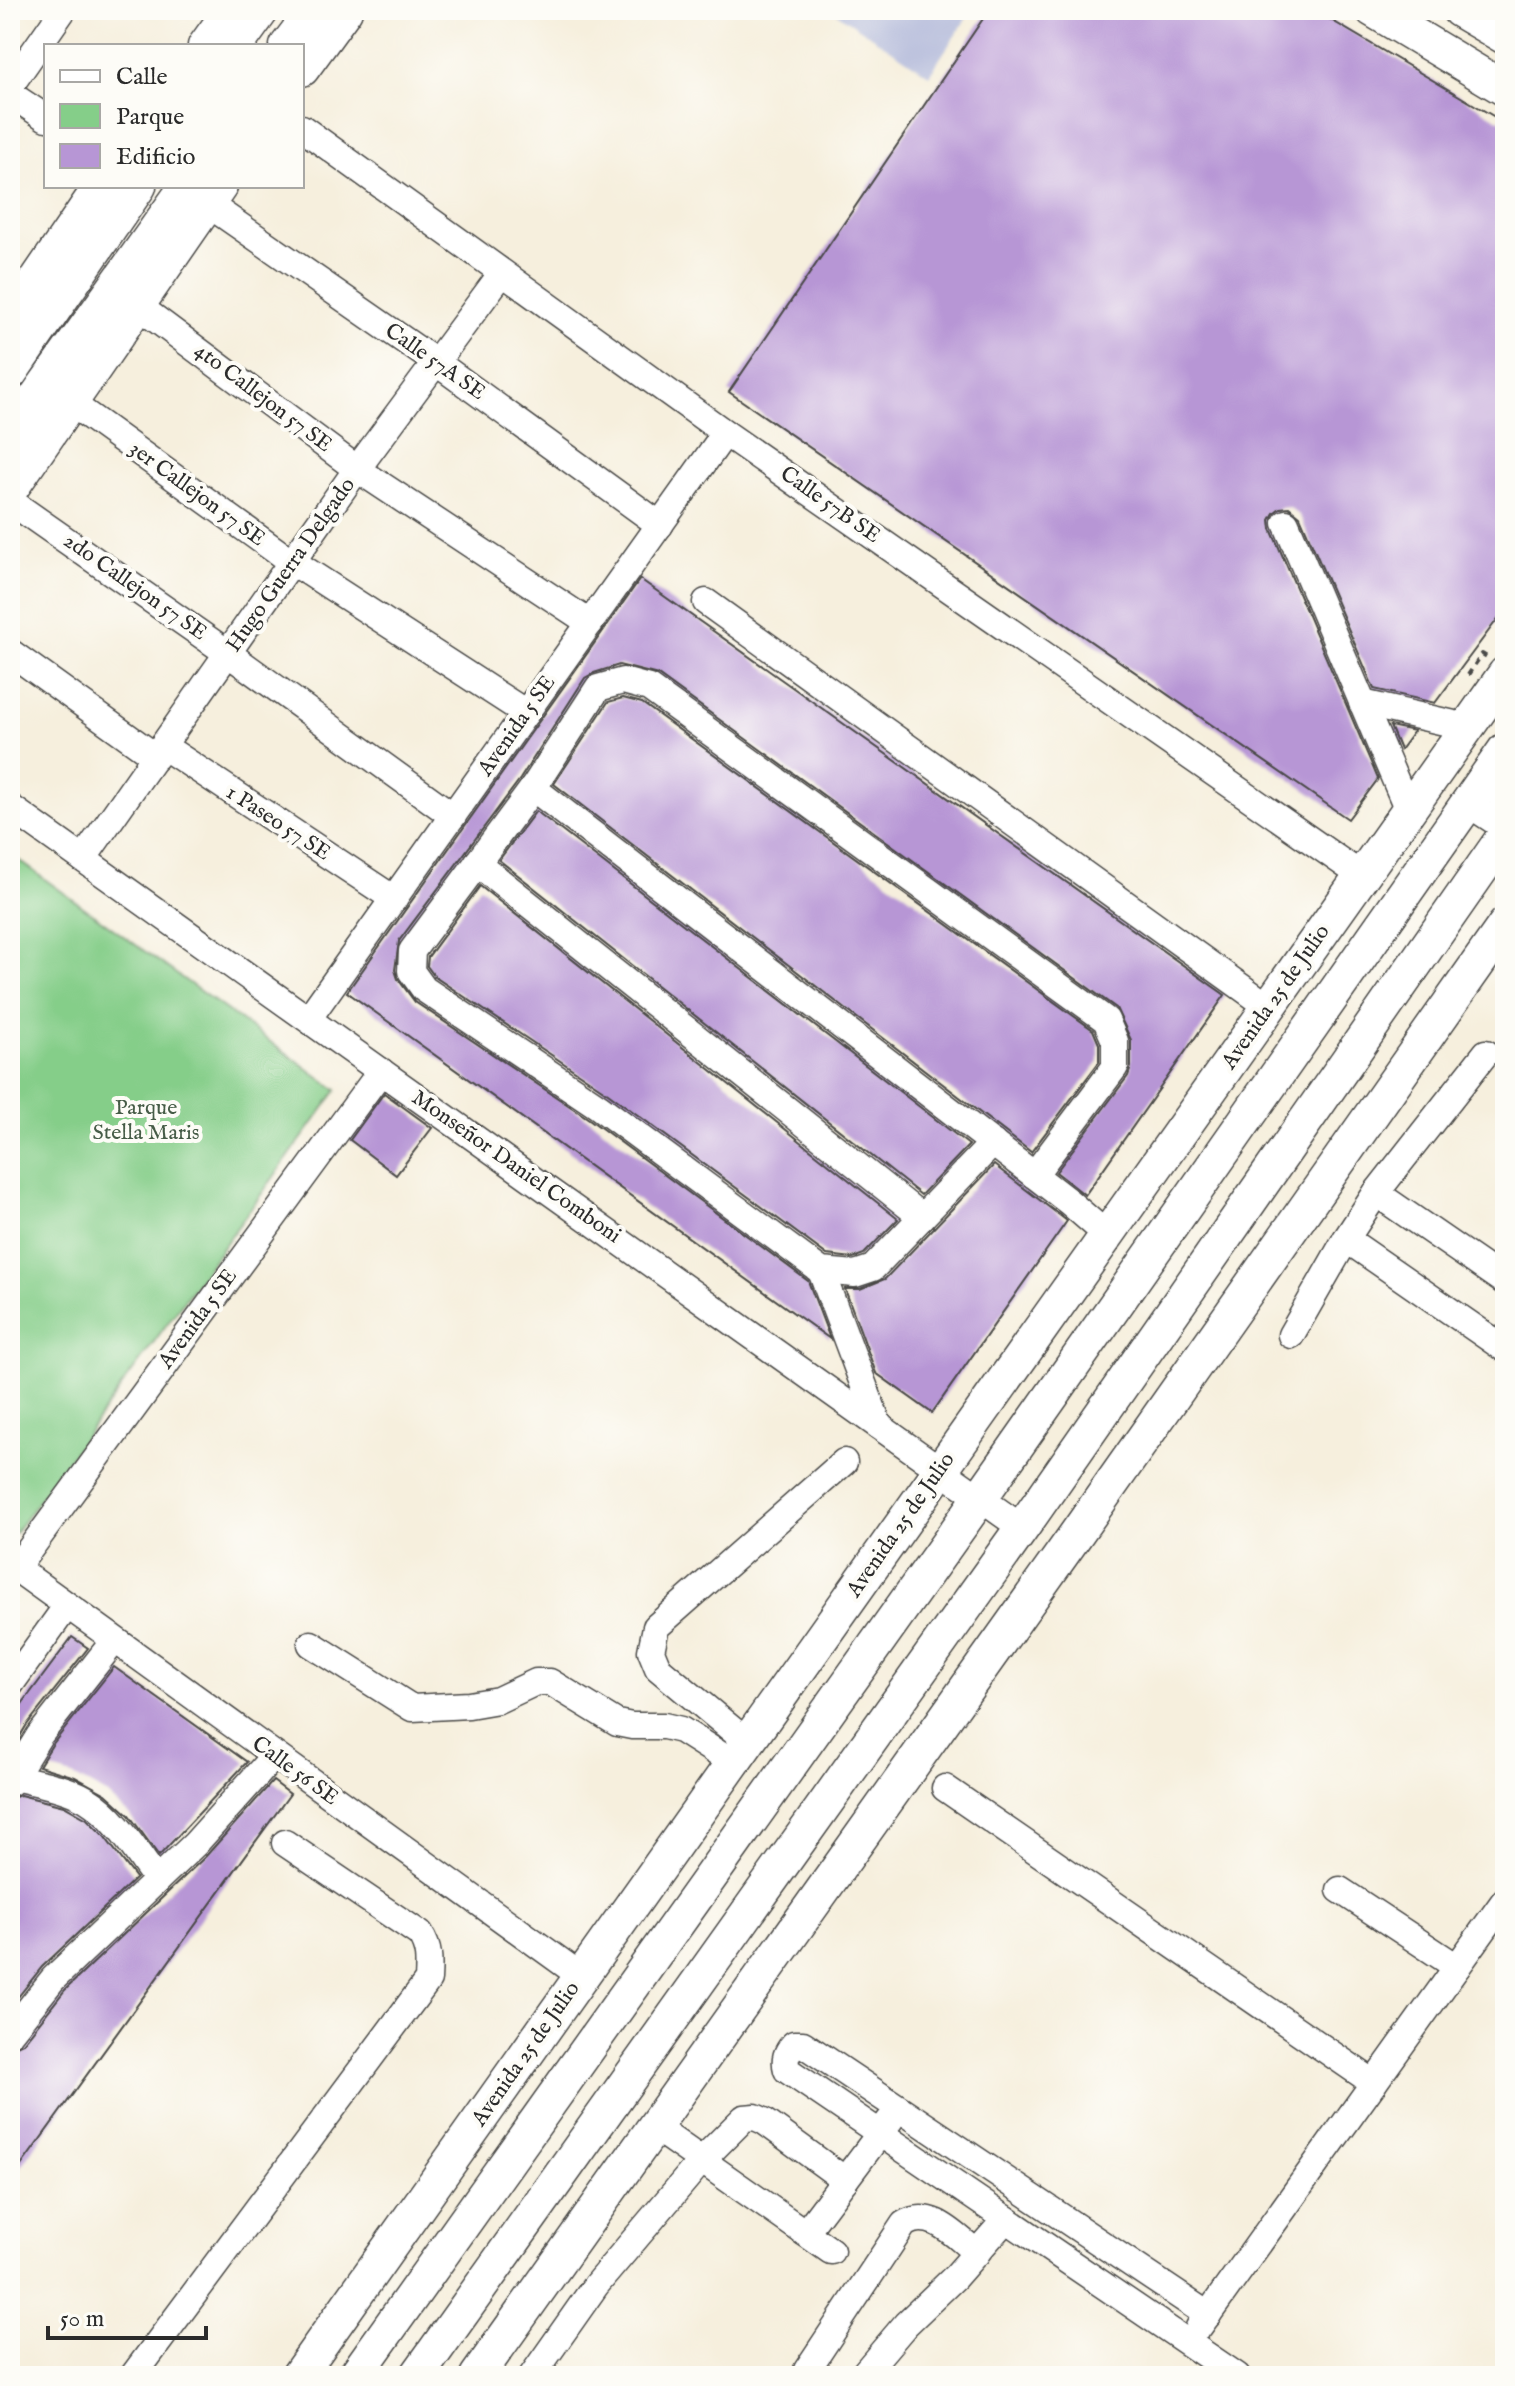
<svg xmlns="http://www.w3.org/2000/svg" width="1515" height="2386" font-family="'IM FELL English',serif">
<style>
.industrial{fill:#bdc3de}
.green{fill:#85ce89;stroke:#587c5a;stroke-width:2}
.building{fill:#b796d5}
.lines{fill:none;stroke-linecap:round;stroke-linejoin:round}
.minor-casing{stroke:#494846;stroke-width:29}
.major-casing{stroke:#494846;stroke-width:37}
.path{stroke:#494846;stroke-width:4;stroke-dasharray:6 6;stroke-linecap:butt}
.minor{stroke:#fff;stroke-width:26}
.major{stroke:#fff;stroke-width:34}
.labels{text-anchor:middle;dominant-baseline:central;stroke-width:8;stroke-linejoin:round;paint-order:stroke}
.street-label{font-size:22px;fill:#2b2b2b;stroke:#fdfcf7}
.park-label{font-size:22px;fill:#465c47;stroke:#fdfcf7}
</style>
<rect width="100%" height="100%" fill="#fdfcf7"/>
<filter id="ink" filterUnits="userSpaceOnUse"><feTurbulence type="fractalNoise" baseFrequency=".0125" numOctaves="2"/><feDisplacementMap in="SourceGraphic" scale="16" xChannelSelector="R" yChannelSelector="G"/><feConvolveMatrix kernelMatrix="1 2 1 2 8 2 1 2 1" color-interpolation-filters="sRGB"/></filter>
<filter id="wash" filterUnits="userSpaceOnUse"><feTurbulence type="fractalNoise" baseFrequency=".006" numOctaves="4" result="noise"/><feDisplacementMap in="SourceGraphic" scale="32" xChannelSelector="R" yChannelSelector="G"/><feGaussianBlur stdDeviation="1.8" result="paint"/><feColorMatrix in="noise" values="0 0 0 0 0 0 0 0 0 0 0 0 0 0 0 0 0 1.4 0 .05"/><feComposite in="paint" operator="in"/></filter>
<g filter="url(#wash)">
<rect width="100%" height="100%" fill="#f6efdd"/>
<path class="industrial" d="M832 10H972L929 75Z"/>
<path class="green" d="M10 854 337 1090 15 1533 10 1529Z"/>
<g id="blocks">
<g class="building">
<path d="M989 10H1314L1505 123V609L1435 703 1374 689 1300 516 1289 507 1280 508 1274 513 1270 520 1271 529 1378 779 1348 819 729 392Z"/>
<path d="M640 579 1225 995 1085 1195 1056 1172 1128 1076 1131 1067V1040L1116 1008 658 675 619 665 594 673 585 678 520 779 399 941 395 970 398 979 415 1002 589 1119 808 1281 830 1339 347 992Z"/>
<path d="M623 698 642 703 1093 1030 1099 1044V1062L1031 1152 554 784 608 702Z"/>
<path d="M1390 726 1414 731 1400 750Z"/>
<path d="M536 811 969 1145 921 1195 499 860Z"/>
<path d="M480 886 898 1219 864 1254 853 1258 827 1255 608 1093 435 977 427 966 428 957Z"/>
<path d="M384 1093 432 1128 396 1175 350 1140Z"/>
<path d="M994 1165 1067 1221 932 1413 876 1373 845 1289H860L885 1279Z"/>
<path d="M72 1637 88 1648 26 1726 10 1753V1720Z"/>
<path d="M114 1667 247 1762 159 1856 129 1815 106 1794 75 1777 39 1766 52 1745Z"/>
<path d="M273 1781 290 1794 10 2181V2049L23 2043 65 1990 206 1856Z"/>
<path d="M20 1795 64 1806 87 1819 104 1836 136 1878 42 1967 10 2007V1799Z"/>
</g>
</g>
</g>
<g filter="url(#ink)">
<use href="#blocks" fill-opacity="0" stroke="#494846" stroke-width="2"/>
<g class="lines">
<defs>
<g id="minor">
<path d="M10 86 63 10"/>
<path d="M10 94 46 118"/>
<path d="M302 128 725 433 1362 876"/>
<path d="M208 204 437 363 660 525"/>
<path d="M137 305 357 469 590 623"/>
<path d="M71 403 279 553 526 713"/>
<path d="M10 501 229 654 453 816"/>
<path d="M1286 523 1408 810"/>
<path d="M706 602 1269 1007"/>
<path d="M10 652 156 757"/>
<path d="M1362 703 1467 727"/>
<path d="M163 746 394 899"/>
<path d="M1482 782 1505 798"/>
<path d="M533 788 1069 1202 1107 1235"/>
<path d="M1467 803 1505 828"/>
<path d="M10 807 1022 1528"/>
<path d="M83 859 357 469 502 273"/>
<path d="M477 863 922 1217"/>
<path d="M308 1019 725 433"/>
<path d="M993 1143 873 1268 855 1274 821 1271 598 1106 424 989 411 971 412 951 533 788 598 688 623 681 649 688 1106 1020 1115 1041V1067L1034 1175"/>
<path d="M1376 1193 1505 1282"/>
<path d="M1346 1239 1376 1193 1486 1053"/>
<path d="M821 1271 879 1426"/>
<path d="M1291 1335 1346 1239 1505 1349"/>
<path d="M10 1564 581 1976"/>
<path d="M16 1568 381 1071"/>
<path d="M311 1644 412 1708 469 1705 498 1700 536 1682H550L617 1723 632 1726H664L681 1730 733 1763"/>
<path d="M10 1685 66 1607"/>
<path d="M747 1742 658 1668 651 1651 656 1627 844 1462"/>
<path d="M14 1777C38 1783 65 1787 86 1799 116 1817 137 1853 157 1880"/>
<path d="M10 1783 39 1736 114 1641"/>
<path d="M945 1788 1374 2083"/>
<path d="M1340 1890 1457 1967"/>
<path d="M10 2033 53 1979 195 1844 274 1756"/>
<path d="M654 2127 831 2251"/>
<path d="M805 2233 890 2120"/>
<path d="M1208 2315 803 2044H794C786 2053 784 2059 787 2070L1237 2376"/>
<path d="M1199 2327 1505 1900"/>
<path d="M133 2376 428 1980C429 1962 430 1949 420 1934L285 1843"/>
<path d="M532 2376 596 2285 701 2161 744 2118 755 2117 764 2121 845 2180"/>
<path d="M806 2376 807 2370 904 2224C932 2207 956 2237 977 2253"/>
<path d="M862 2376 906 2324 955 2277 1006 2219"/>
</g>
<g id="major">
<path d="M1373 10 1505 89"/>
<path d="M1459 10 1505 37"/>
<path d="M205 46 231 10"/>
<path d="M236 46 262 10"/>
<path d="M287 46 314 10"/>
<path d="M302 69 345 10"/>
<path d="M10 319 101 186"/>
<path d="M10 373 139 186"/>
<path d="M10 434 187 186"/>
<path d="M10 490 220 186"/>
<path d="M298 2376 1505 674"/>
<path d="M355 2376 980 1498 1505 750"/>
<path d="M417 2376 1022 1528 1505 835"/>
<path d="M477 2376 1072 1540 1505 925"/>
</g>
</defs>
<use href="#minor" class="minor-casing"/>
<use href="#major" class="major-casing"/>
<path class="path" d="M1468 675 1482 654 1487 657"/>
<use href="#minor" class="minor"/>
<use href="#major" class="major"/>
</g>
</g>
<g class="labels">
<g class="street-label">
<text transform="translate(435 362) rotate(35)">Calle 57A SE</text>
<text transform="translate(263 398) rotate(37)">4to Callejon 57 SE</text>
<text transform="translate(197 494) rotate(36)">3er Callejon 57 SE</text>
<text transform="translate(830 505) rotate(35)">Calle 57B SE</text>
<text transform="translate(291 565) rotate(-55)">Hugo Guerra Delgado</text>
<text transform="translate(135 587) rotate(35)">2do Callejon 57 SE</text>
<text transform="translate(517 726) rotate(-55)">Avenida 5 SE</text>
<text transform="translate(278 823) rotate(33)">1 Paseo 57 SE</text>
<text transform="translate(1276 997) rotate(-55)">Avenida 25 de Julio</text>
<text transform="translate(516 1167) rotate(35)">Monseñor Daniel Comboni</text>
<text transform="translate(198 1319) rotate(-54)">Avenida 5 SE</text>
<text transform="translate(901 1525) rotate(-55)">Avenida 25 de Julio</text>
<text transform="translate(295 1771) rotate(36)">Calle 56 SE</text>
<text transform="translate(526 2054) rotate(-55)">Avenida 25 de Julio</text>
</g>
<g class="park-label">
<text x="146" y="1108">Parque<tspan x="146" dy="25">Stella Maris</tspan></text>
</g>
</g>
<rect width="1515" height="2386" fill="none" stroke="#fdfcf7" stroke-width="40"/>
<rect x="44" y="44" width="260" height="144" fill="#fdfcf7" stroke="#a9a8a5" stroke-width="2"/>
<rect x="60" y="70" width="40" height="12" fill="#ffffff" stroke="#a9a8a5" stroke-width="2"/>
<text x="116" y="84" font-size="24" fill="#2b2b2b">Calle</text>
<rect x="60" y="104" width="40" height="24" fill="#85ce89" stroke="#a9a8a5" stroke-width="2"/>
<text x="116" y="124" font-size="24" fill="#2b2b2b">Parque</text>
<rect x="60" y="144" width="40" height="24" fill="#b796d5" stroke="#a9a8a5" stroke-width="2"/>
<text x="116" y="164" font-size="24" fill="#2b2b2b">Edificio</text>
<path d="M48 2326v12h158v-12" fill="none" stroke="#2b2b2b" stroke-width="4"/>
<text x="60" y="2326" font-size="24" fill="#2b2b2b" stroke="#fdfcf7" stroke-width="6" paint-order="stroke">50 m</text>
</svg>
